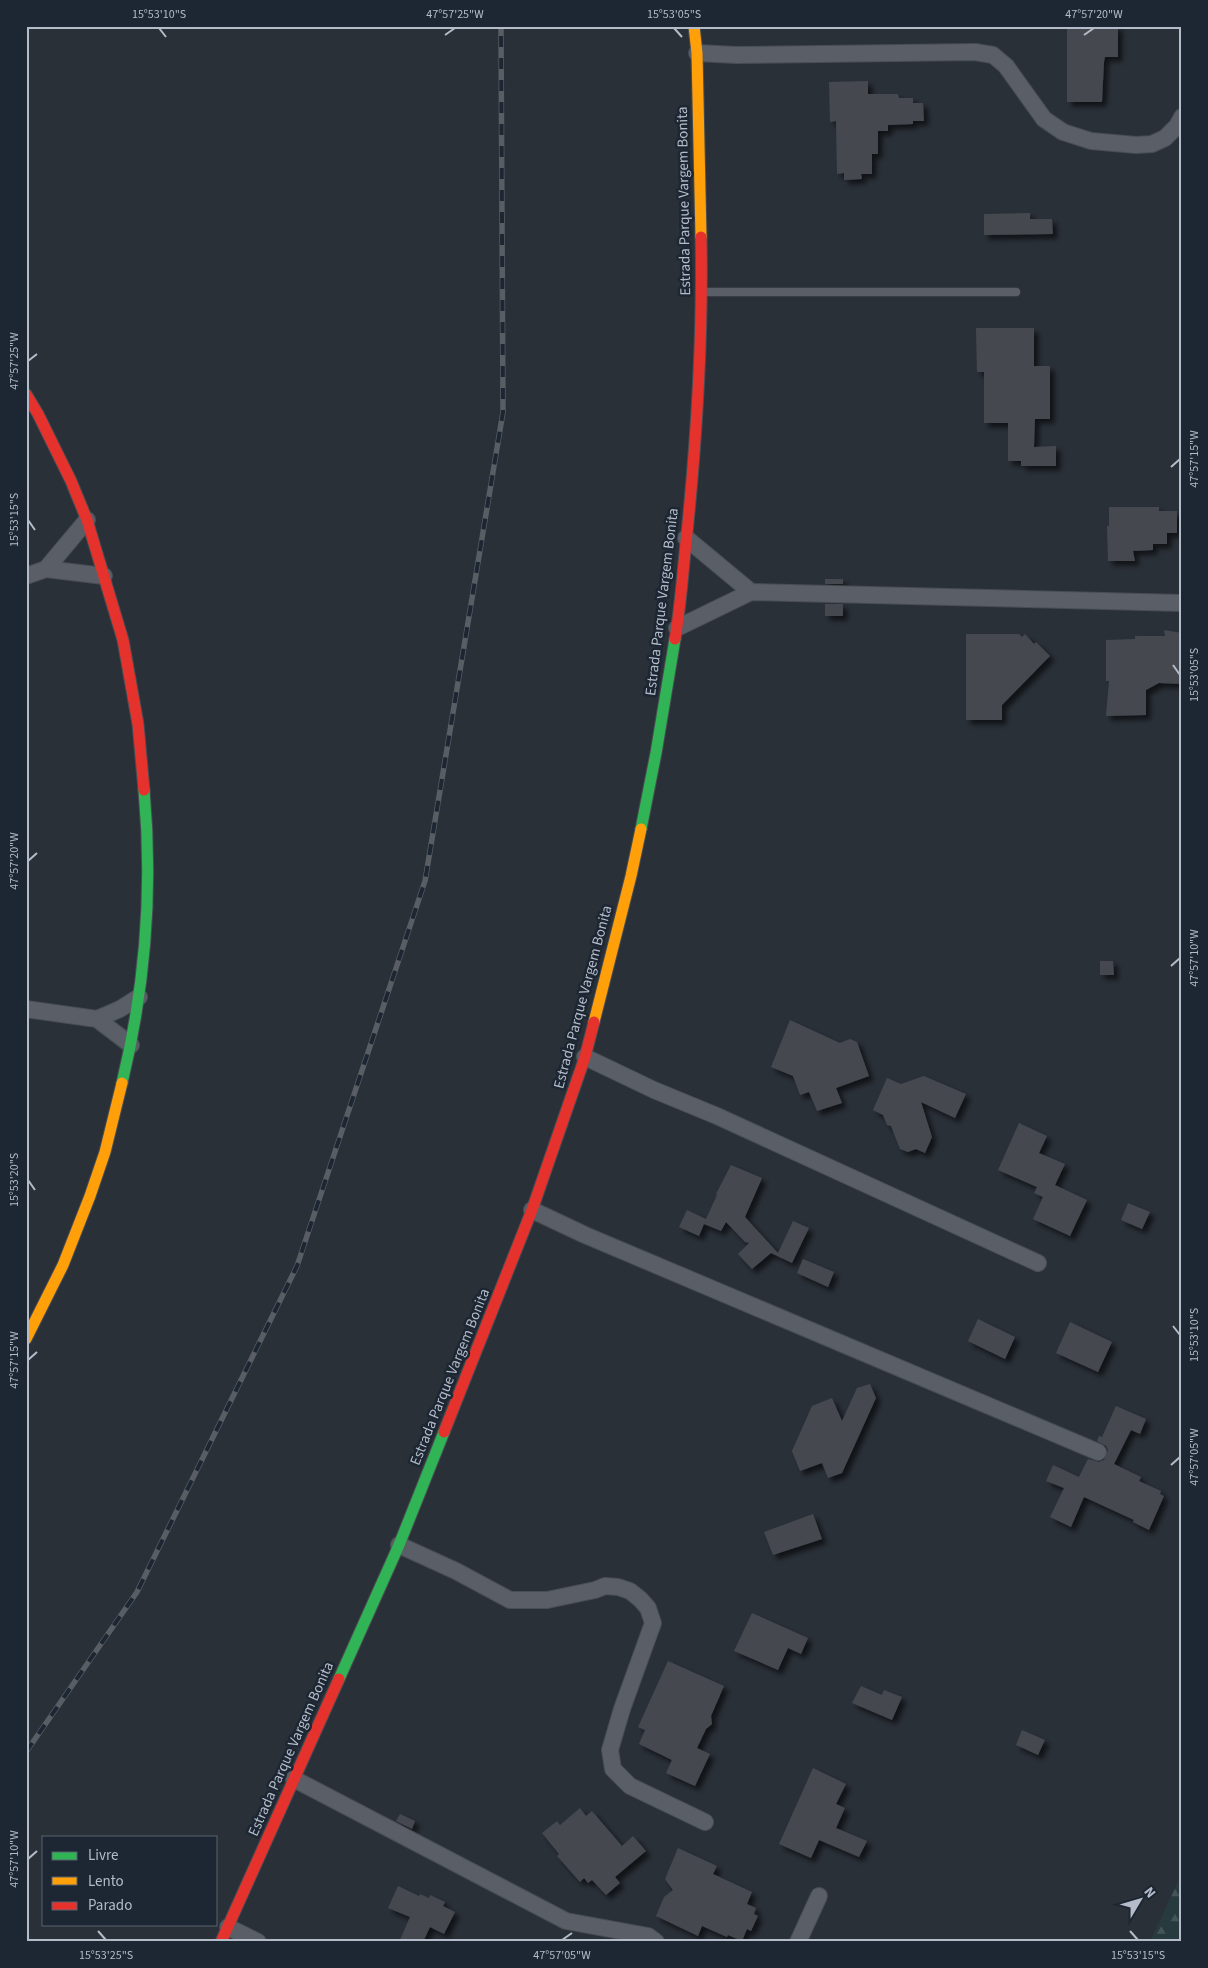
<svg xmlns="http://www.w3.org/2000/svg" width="1208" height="1968" font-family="'Source Sans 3',sans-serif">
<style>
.forest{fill:url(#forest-firs)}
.building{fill:#444950;filter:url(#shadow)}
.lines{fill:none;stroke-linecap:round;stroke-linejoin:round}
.lane-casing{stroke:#484c53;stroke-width:9}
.street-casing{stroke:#484c53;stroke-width:18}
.fast-casing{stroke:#484c53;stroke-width:13}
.slow-casing{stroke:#484c53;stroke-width:13}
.jam-casing{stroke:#484c53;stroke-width:13}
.lane{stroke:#5a5e66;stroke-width:8}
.street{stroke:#5a5e66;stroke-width:16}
.fast{stroke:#30b455;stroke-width:11}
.slow{stroke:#ff9f0a;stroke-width:11}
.jam{stroke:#e5322d;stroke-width:11}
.rail-casing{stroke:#595d64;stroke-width:5.5}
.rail{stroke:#1d2633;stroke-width:4;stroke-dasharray:11;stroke-linecap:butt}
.ticks{fill:none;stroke:#b4bcc9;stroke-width:2}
.labels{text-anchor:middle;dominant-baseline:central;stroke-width:5;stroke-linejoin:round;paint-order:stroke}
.street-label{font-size:15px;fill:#b4bcc9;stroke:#1d2633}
.neatline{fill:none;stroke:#b4bcc9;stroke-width:2}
.ticks-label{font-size:12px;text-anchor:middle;fill:#b4bcc9}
</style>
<defs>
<pattern id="forest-firs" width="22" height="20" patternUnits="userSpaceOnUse" patternTransform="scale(1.25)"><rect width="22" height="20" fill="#273a3e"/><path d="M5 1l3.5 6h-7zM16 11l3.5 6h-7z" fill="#445559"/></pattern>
<filter id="shadow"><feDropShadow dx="4.5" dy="4.5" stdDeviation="2.5" flood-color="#0009"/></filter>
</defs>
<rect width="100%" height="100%" fill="#2a3038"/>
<path class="forest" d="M1182 1873V1942H1150Z"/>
<g class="building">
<path d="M1067 26H1118V57H1105L1104 62 1102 102H1067Z"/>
<path d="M868 81V94H898L899 98H913V103H923L924 121H913V124L888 125V131H878V154H872V174H861L862 179 844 180V173L837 174 836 121 830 122 829 82Z"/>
<path d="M1030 213V219H1052L1053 234 984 235V214Z"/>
<path d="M976 328H1034V366H1050V419H1035L1034 447 1056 446V466H1021V461H1008V423H984V372H977Z"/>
<path d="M1109 507H1159V511H1177V533H1167V544H1153V550L1133 551 1135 561H1108L1107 526H1109Z"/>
<rect x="825" y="579" width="18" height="5"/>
<rect x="825" y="604" width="18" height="12"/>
<path d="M1164 630 1182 633V684L1159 683 1146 690V715L1106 716 1109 681H1106V640L1135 639V636H1165Z"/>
<path d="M966 634H1019L1022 637 1025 634 1034 644 1036 642 1050 656 1002 705V720H966Z"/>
<path d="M1100 961H1113L1114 975H1100Z"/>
<path d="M790 1020 840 1043 850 1039 857 1042 869 1076 836 1088 842 1103 817 1111 809 1092 800 1095 793 1076 771 1067Z"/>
<path d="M924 1076 966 1094 955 1118 921 1102 932 1137 925 1153 916 1149 908 1152 900 1149 891 1126 887 1125 883 1115 873 1110 887 1078 901 1084Z"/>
<path d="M1019 1123 1047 1136 1039 1153 1065 1164 1055 1185 1087 1200 1070 1236 1033 1219 1043 1197 1034 1193 1037 1187 998 1170Z"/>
<path d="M731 1165 762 1178 745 1217 778 1253 793 1221 809 1228 792 1263 771 1253 752 1269 738 1254 749 1243 745 1242 726 1222 721 1231 704 1224 699 1236 679 1227 687 1210 706 1219 717 1195 716 1194Z"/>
<path d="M1128 1203 1150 1212 1142 1229 1121 1220Z"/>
<path d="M803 1259 834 1272 828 1287 797 1273Z"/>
<path d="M978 1319 1015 1337 1005 1359 968 1341Z"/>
<path d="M1070 1322 1112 1342 1098 1372 1056 1353Z"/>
<path d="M870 1384 876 1398 842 1473 828 1478 822 1463 800 1471 792 1451 812 1406 832 1398 842 1421 857 1388Z"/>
<path d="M1116 1406 1146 1419 1140 1434 1131 1430 1114 1464 1141 1477 1139 1481 1161 1491 1160 1494 1164 1496 1149 1530 1133 1522 1134 1520 1084 1497 1071 1527 1050 1517 1064 1488 1046 1481 1053 1465 1079 1477 1088 1459 1099 1462 1104 1460 1108 1450 1106 1446 1097 1441 1099 1436 1102 1437Z"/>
<path d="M813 1514 822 1539 773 1555 764 1532Z"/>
<path d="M752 1613 808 1638 801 1654 788 1648 778 1670 734 1651Z"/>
<path d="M668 1661 724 1686 711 1716 712 1724 706 1729 697 1748 710 1754 695 1786 666 1773 672 1760 639 1744 645 1730 638 1727Z"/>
<path d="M861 1686 882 1695 884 1690 902 1697 892 1720 852 1703Z"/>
<path d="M1022 1730 1045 1740 1038 1755 1016 1745Z"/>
<path d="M813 1768 846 1784 836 1804 845 1808 836 1828 867 1841 859 1857 819 1840 811 1858 779 1844Z"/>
<path d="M580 1808 586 1816 592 1811 622 1846 633 1836 646 1851 615 1877 620 1883 606 1895 592 1880 588 1883 584 1878 580 1882 557 1856 559 1854 542 1833 557 1821 560 1825Z"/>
<path d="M400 1814 415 1821 412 1829 396 1821Z"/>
<path d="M678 1848 717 1866 713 1874 752 1892 747 1904 756 1908 754 1914 758 1916 751 1931 747 1929 742 1941 728 1935 727 1937 702 1926 698 1936 656 1916 664 1897 673 1890 665 1879Z"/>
<path d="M398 1886 419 1896 420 1894 429 1898 430 1895 445 1902 443 1906 455 1912 444 1934 430 1927 423 1942H399L410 1917 388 1908Z"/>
</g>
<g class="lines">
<defs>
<path id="lane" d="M704 292H1016"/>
<g id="street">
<path d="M697 53 736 55 975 52 993 55 1006 66 1044 119 1063 132 1091 141 1136 145 1152 144 1165 138 1177 126 1182 117"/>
<path d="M686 538 751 592"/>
<path d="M46 569 104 576"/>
<path d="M26 576 46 569 87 520"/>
<path d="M677 628 751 592 1182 603"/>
<path d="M26 1009 97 1019 131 1045"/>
<path d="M97 1019 120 1009 139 997"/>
<path d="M585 1057 654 1090 717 1116 1038 1263"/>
<path d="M532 1210 585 1235 1098 1452"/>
<path d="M399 1545 456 1571 510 1600H547L595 1590 605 1586 618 1587 630 1591 640 1599 648 1608 653 1623 622 1709 610 1750 613 1769 630 1786 705 1822"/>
<path d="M294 1779 566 1921 648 1936 656 1942"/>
<path d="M228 1927 258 1942"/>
<path d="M798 1942 819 1896"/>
</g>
<g id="fast">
<path d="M641 829 656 753 675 639"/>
<path d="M122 1083C145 988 153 888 144 790"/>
<path d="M339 1679 399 1545 444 1432"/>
</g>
<g id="slow">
<path d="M694 26 697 53 701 237"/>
<path d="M594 1022 631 876 641 829"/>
<path d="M26 1339 63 1265 90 1196 105 1152 122 1083"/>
</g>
<g id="jam">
<path d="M26 394 38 414 71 481 87 520 123 640 138 724 144 790"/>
<path d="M675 639C681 604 683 568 687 533 697 434 703 337 701 237"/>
<path d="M444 1432 532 1210 585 1057 594 1022"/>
<path d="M221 1942 339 1679"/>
</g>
</defs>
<use href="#lane" class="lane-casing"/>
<use href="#street" class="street-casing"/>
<use href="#fast" class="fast-casing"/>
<use href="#slow" class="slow-casing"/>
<use href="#jam" class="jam-casing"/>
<use href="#lane" class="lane"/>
<use href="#street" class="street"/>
<use href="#fast" class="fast"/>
<use href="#slow" class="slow"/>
<use href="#jam" class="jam"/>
<defs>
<path id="rail" d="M26 1752 137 1592 297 1266 425 881 503 412 501 26"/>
</defs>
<use href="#rail" class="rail-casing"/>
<use href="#rail" class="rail"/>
</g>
<path class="ticks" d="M159 28 166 37M674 28 682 37M445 35 455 28M1084 35 1094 28M28 361 37 354M1171 467 1180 459M28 520 35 530M1173 665 1180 675M28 861 37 853M1171 966 1180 958M28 1180 35 1190M1173 1326 1180 1335M28 1360 37 1352M1171 1465 1180 1457M28 1859 37 1851M98 1931 106 1940M1130 1931 1138 1940M562 1940 572 1933"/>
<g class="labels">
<g class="street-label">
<text transform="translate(684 201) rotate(-91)">Estrada Parque Vargem Bonita</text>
<text transform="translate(662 602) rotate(-83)">Estrada Parque Vargem Bonita</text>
<text transform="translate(583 997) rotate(-75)">Estrada Parque Vargem Bonita</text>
<text transform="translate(450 1377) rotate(-68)">Estrada Parque Vargem Bonita</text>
<text transform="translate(291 1749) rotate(-66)">Estrada Parque Vargem Bonita</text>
</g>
</g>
<rect width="1208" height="1968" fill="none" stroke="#1d2633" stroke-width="55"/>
<rect x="42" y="1836" width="175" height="90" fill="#1d2633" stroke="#59626f"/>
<rect x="52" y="1852" width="25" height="8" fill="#30b455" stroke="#59626f"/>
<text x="88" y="1860" font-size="15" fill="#b4bcc9">Livre</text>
<rect x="52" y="1877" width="25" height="8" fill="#ff9f0a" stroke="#59626f"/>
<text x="88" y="1886" font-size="15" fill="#b4bcc9">Lento</text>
<rect x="52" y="1902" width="25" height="8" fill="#e5322d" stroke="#59626f"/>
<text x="88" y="1910" font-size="15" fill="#b4bcc9">Parado</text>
<g transform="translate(1140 1900) rotate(52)" stroke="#1d2633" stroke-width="4" paint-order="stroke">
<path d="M0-4L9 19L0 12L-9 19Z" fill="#b4bcc9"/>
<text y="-8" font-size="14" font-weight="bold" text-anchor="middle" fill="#b4bcc9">N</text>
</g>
<rect x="28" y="28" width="1152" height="1912" class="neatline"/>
<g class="ticks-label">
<text x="159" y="18">15°53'10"S</text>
<text x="455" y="18">47°57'25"W</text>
<text x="674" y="18">15°53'05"S</text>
<text x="1094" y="18">47°57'20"W</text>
<text transform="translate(14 361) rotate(-90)" y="4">47°57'25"W</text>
<text transform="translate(1194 459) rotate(-90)" y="4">47°57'15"W</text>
<text transform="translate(14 520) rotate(-90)" y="4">15°53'15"S</text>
<text transform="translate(1194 675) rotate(-90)" y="4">15°53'05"S</text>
<text transform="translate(14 861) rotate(-90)" y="4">47°57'20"W</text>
<text transform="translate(1194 958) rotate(-90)" y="4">47°57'10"W</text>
<text transform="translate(14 1180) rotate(-90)" y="4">15°53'20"S</text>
<text transform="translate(1194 1335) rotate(-90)" y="4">15°53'10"S</text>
<text transform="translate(14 1360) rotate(-90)" y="4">47°57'15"W</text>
<text transform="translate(1194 1457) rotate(-90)" y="4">47°57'05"W</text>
<text transform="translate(14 1859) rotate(-90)" y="4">47°57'10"W</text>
<text x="106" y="1959">15°53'25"S</text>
<text x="562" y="1959">47°57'05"W</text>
<text x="1138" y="1959">15°53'15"S</text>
</g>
</svg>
